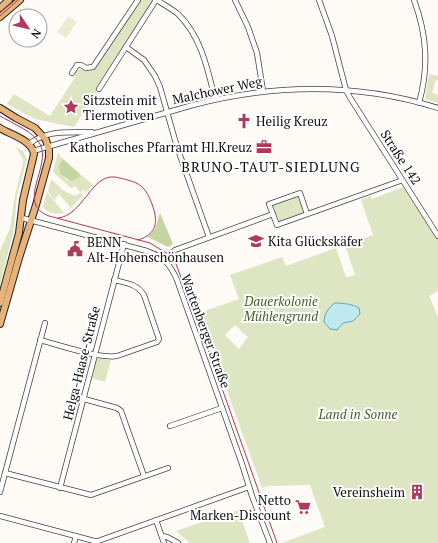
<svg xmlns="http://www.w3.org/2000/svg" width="438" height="543" font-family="'PT Serif',serif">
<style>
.green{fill:#dde5c2;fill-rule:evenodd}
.forest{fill:#c5d4a3}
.pitch{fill:#ebedd2}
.water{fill:#bfe9ef;stroke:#4fadbd}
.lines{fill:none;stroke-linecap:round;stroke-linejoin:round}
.minor-casing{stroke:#434343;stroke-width:6}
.major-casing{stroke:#212121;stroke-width:8}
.minor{stroke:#fff;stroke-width:4.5}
.major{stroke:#e8b27b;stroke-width:6}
.tram{stroke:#b0395c;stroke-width:1}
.labels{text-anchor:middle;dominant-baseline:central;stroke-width:4;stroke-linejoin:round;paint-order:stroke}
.street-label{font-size:13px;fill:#101010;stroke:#fff}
.poi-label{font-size:13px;fill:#101010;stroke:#fff;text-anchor:start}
.park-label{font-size:13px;font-style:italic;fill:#426128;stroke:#fff}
.neighbourhood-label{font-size:14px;letter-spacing:1px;fill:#101010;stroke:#fff}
</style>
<rect width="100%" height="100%" fill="#fefaf5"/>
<g class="green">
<path d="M139 0H154L74 127 35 119 7 104 14 94 50 116 76 76 74 75 78 69H82L88 71 95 69Z"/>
<path d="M429 74 438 76V80H436L432 93 438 95V103L427 100 425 98Z"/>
<path d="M16 147 23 151 27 159 17 196 14 229 0 285V251L10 228 15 195 23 164V159Z"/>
<path d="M58 152 60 156 63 159 61 175 67 180 79 177 80 174 91 183 92 186 86 192 83 190 81 193 75 186 72 188 70 187 53 172Z"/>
<path d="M51 179 64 191 75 196 80 193 83 195 68 211 70 207 59 194 54 200 48 191Z"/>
<path d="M403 187 438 240V291L429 296 438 317V543H282L325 527 310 485 268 486 262 488 199 313 239 299 230 275 282 257 286 266 336 248 346 277 355 275 345 245 373 235 361 200 371 196 372 199ZM346 303 356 306 358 317 352 321 343 323 337 330ZM235 325 248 337 239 349 225 335Z"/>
<path d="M47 192 64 213C56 215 48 213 43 207Z"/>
<path d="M297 197 299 198 304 214 279 222 273 205Z"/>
<path d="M98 358 111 360 105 382 91 378 96 361Z"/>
<path d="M238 510 250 543H190L176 531 205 521 206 522Z"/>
</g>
<g class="forest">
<path d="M63 159 80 174 79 177 71 181 61 175 59 166Z"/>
<path d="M160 213 173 244 168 247 148 237 155 229Z"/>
</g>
<path class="pitch" d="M68 16 77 22 66 38 57 32Z"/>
<path class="water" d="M335 303C343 303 352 304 359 308L360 314 353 321 343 323 337 330 330 329 324 322C324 314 329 307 335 303Z"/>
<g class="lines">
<defs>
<g id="minor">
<path d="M157 0C164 5 172 9 178 14 201 36 208 70 215 99"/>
<path d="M235 0 248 27 257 53 263 91"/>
<path d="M319 0 332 36 346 90 349 96 438 236"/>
<path d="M414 0C427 35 429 67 419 103"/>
<path d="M126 47 144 60 155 76 160 87 177 147 209 237"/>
<path d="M72 73 77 65H81L86 68 93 67 138 0"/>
<path d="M99 89 156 0"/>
<path d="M29 144C48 129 69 133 92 132"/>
<path d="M33 151 193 105C274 84 358 83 438 108"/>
<path d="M307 214 300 193 269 204 277 225 400 181 402 180"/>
<path d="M22 218 147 251C164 257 170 264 177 280L242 464 252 496 270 543"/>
<path d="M164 259 175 250 273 214"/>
<path d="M40 340C59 345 100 359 117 356L157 342 159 339 158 336 144 295C137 284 126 283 114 280"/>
<path d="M84 399 117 408 121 411 144 476"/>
<path d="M170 426 222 408"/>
<path d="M5 473 91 495 168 468"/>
<path d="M60 488 124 244"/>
<path d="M0 492 45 323"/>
<path d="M0 516 94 541H98L249 487"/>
<path d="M156 520 164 543"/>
<path d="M162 536 167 537 178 543"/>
<path d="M74 543 76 536"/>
</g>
<g id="major">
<path d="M0 8 9 0"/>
<path d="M0 17 20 0"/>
<path d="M0 108 16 118 35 128 46 140 49 150V158L36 205 19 258 0 324"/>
<path d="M0 128C11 135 32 140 34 154L23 200 19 233 0 303"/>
</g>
</defs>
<use href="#minor" class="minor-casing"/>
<use href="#major" class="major-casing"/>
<use href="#minor" class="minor"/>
<use href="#major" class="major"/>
<g class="tram">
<path d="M0 16 18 0"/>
<path d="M0 116C12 123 34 132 40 144 52 166 15 204 49 216L150 243 168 254 176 264 208 349 277 543"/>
<path d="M58 218C83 216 91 174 115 177 124 179 135 181 141 186 147 191 149 197 152 204 158 221 158 234 138 240"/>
</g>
</g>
<defs>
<symbol id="sight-bare" viewBox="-9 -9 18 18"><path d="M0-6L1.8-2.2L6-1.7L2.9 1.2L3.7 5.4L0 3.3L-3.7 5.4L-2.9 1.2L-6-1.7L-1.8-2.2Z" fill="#b0395c" stroke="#fff" stroke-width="2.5" paint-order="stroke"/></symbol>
<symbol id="church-bare" viewBox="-9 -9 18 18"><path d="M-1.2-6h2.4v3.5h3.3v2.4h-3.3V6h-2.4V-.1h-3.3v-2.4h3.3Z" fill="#b0395c" stroke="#fff" stroke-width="2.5" paint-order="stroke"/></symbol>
<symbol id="office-bare" viewBox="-9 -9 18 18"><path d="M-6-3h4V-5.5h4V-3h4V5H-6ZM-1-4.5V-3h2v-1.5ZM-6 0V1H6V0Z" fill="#b0395c" stroke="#fff" stroke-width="2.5" paint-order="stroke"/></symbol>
<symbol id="school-bare" viewBox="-9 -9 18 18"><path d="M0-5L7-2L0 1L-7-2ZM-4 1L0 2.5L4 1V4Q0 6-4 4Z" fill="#b0395c" stroke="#fff" stroke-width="2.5" paint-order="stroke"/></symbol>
<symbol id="civic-bare" viewBox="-9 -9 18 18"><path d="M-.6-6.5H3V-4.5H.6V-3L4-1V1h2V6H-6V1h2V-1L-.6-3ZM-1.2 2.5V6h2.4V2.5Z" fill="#b0395c" stroke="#fff" stroke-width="2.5" paint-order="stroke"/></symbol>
<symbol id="building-bare" viewBox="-9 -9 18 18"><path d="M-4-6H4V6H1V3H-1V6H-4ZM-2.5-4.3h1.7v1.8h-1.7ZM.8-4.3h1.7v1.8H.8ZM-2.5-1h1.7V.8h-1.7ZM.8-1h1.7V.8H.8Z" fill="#b0395c" stroke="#fff" stroke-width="2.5" paint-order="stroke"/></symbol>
<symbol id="supermarket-bare" viewBox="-9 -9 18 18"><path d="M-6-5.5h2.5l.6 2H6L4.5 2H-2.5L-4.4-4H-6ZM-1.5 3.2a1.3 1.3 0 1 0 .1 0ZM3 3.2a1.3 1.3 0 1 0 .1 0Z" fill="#b0395c" stroke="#fff" stroke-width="2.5" paint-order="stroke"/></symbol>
</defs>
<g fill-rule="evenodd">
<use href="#sight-bare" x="60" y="96" width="22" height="22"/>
<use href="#church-bare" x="233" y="110" width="22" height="22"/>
<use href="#office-bare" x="253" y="136" width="22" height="22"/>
<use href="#school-bare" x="245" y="230" width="22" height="22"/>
<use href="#civic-bare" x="64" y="238" width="22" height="22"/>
<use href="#building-bare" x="406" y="481" width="22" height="22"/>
<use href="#supermarket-bare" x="292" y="496" width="22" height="22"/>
</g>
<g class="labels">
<g class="street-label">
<text transform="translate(217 90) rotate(-12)">Malchower Weg</text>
<text transform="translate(401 157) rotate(57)">Straße 142</text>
<text transform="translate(206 331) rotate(70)">Wartenberger Straße</text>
<text transform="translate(81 363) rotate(-76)">Helga-Haase-Straße</text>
</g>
<g class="poi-label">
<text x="83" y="100">Sitzstein mit<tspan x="83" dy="15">Tiermotiven</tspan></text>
<text x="256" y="121">Heilig Kreuz</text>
<text x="252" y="147" text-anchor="end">Katholisches Pfarramt Hl.Kreuz</text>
<text x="268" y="241">Kita Glückskäfer</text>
<text x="87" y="242">BENN<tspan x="87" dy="15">Alt-Hohenschönhausen</tspan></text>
<text x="405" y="492" text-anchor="end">Vereinsheim</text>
<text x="291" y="500" text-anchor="end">Netto<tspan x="291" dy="15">Marken-Discount</tspan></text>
</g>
<g class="park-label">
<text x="281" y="301">Dauerkolonie<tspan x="281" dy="15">Mühlengrund</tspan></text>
<text x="358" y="414">Land in Sonne</text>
</g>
<g class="neighbourhood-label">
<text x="271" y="166">BRUNO-TAUT-SIEDLUNG</text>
</g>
</g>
<g transform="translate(28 28) rotate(125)"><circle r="19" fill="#ffffff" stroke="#9f9f9f"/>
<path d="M0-3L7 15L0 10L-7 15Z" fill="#b0395c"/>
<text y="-6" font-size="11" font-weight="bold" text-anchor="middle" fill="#101010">N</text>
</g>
</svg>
